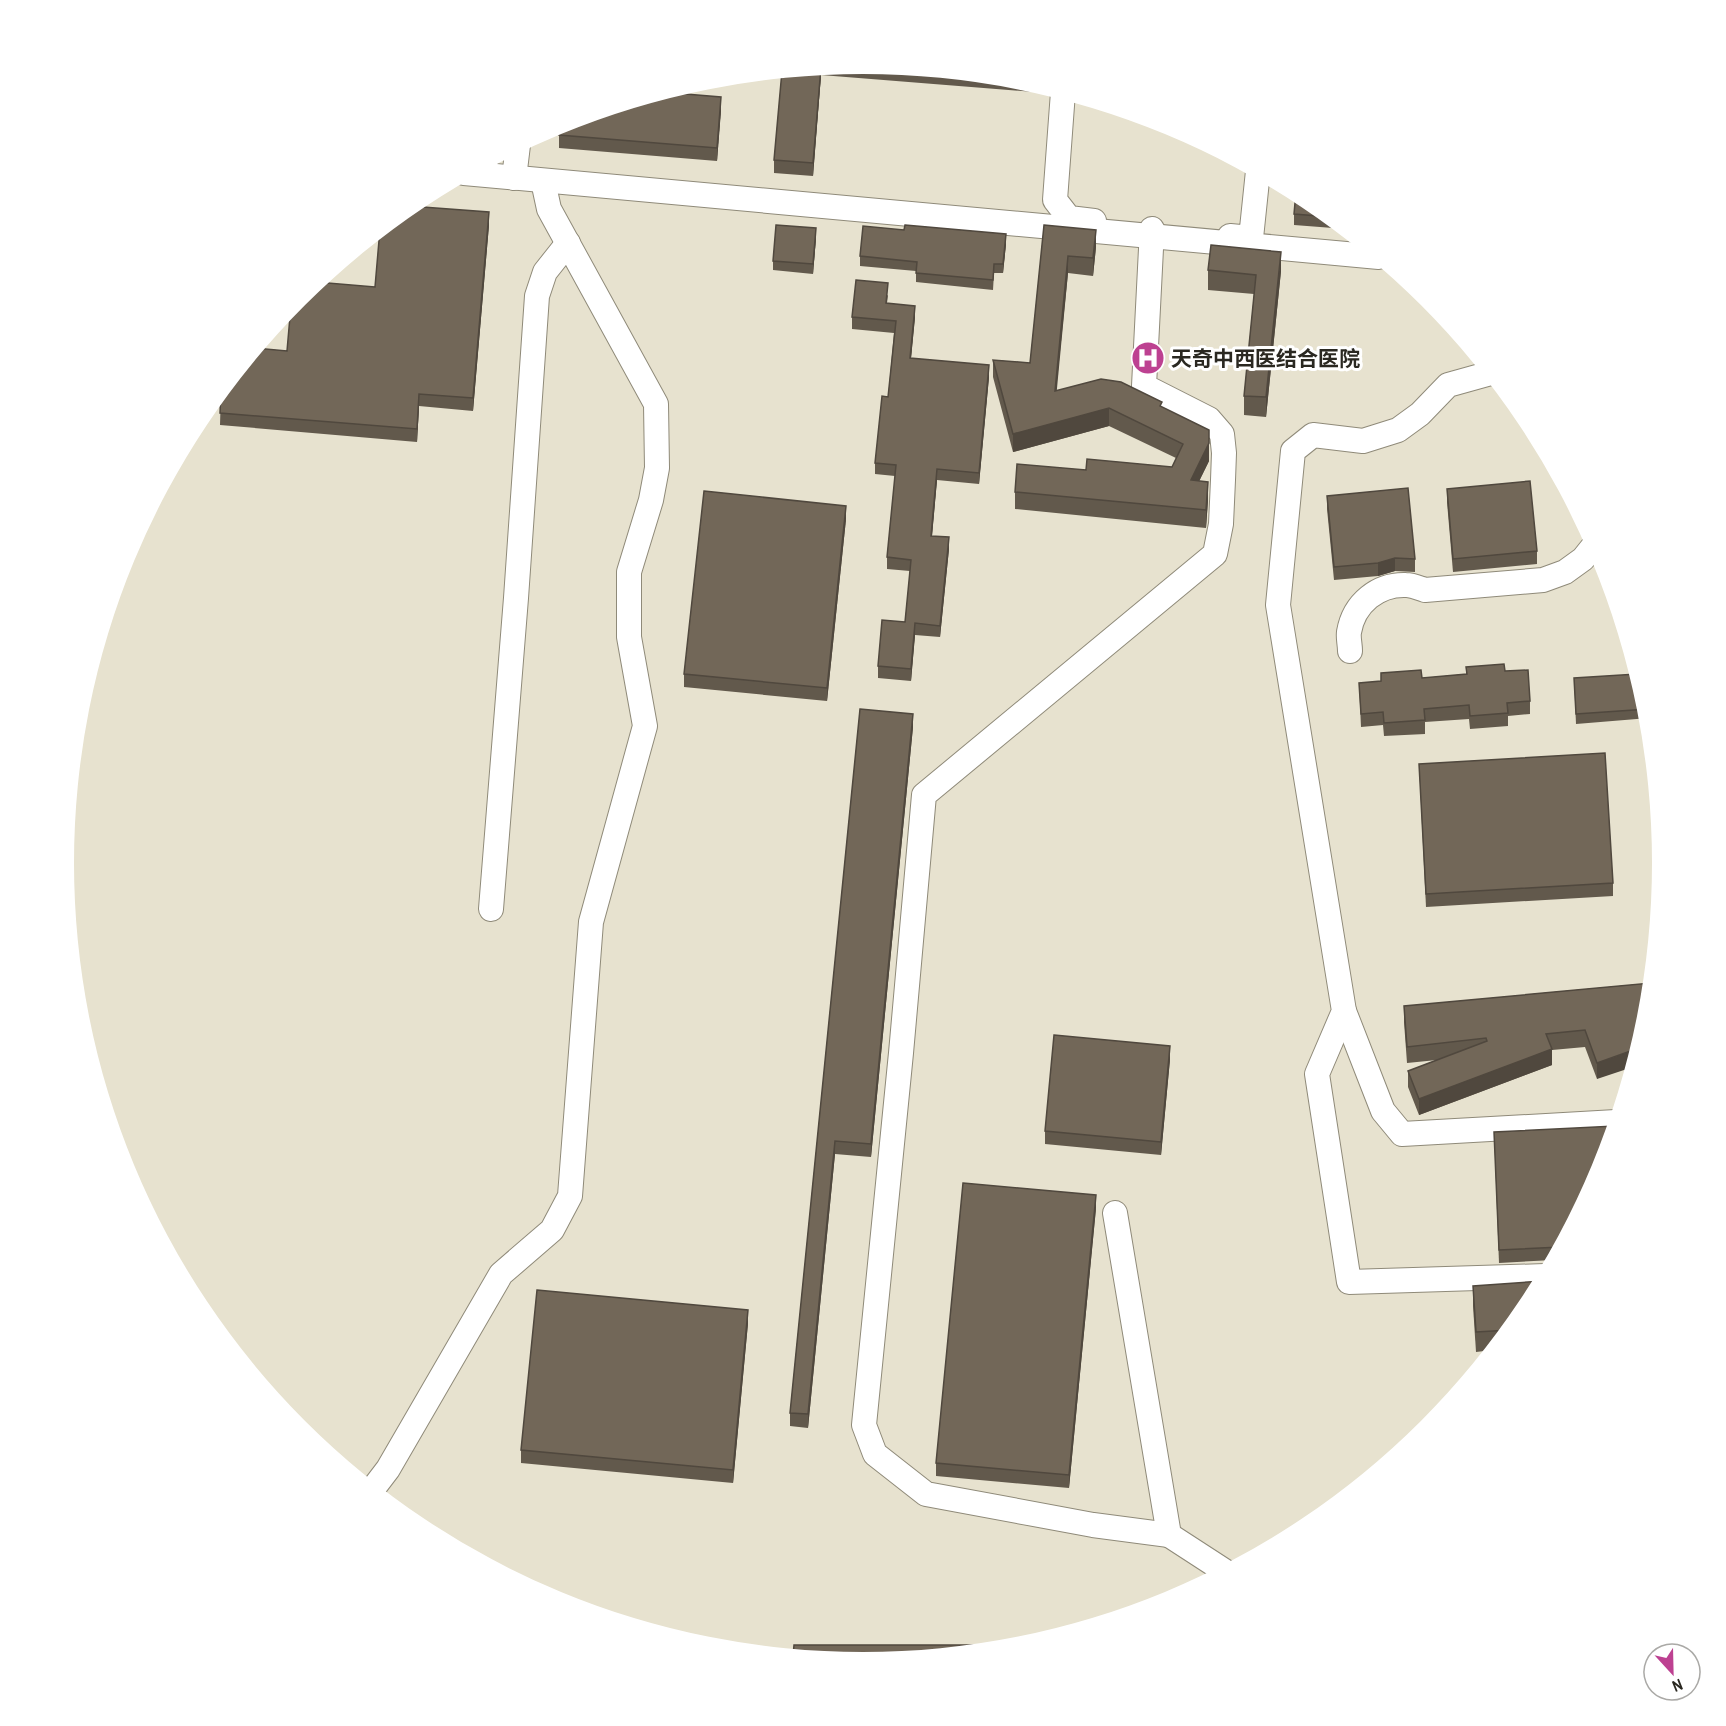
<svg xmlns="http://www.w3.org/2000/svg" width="1726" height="1726" font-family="'Archivo Narrow','Noto Sans SC',sans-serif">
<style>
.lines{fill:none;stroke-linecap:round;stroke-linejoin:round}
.minor-casing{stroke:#8f8a79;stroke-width:26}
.minor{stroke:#fff;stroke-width:24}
.wall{fill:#62594c}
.shaded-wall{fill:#50483e}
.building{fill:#726758;stroke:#50483e;stroke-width:1.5}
.labels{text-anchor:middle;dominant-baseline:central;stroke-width:6;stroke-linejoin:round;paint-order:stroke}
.poi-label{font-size:21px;font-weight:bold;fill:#2a2821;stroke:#fff;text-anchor:start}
</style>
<rect width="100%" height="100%" fill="#e7e2cf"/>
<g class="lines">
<defs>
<g id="minor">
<path d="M1063 92 1055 200 1069 218 1094 221"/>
<path d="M464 173 1379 257"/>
<path d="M514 178 518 145"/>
<path d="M1152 229 1144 386 1209 419 1222 434 1224 453 1223 480 1221 524 1215 554 924 795 901 1053 864 1425 875 1454 926 1494 1093 1525 1169 1535"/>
<path d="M1230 236 1251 238 1258 171"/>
<path d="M1491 373 1448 385 1420 414 1398 430 1363 441 1313 435 1293 451 1278 605 1344 1011 1317 1074 1349 1282 1545 1276"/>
<path d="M1350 651C1350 644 1348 638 1349 632 1354 603 1378 584 1406 585 1412 585 1419 588 1425 590L1543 580 1565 572 1583 559 1595 544"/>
<path d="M491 909 516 598 537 296 545 272 568 243"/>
<path d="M1344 1011 1383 1111 1402 1134 1616 1122"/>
<path d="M1115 1213 1169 1535 1226 1572"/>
<path d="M372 1490 388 1469 501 1274 552 1230 570 1196 591 922 645 726 629 637V572L651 500 657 468 656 404 549 209 543 181"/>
</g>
</defs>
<use href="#minor" class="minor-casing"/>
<use href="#minor" class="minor"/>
</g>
<g class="wall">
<path d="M863 63 1019 78 1034 83V92L821 75 813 176 774 173V160L782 71Z"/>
<path d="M721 110 717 161 559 148V135Z"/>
<path d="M1308 198 1346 229 1294 225V214Z"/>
<path d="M489 225 473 411 419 406 417 442 220 425 221 391H220L255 348 287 351 375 287Z"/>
<path d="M1044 225 1096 247 1093 276 1068 273 1056 391 1162 407 1209 461 1199 481 1208 500 1206 528 1015 509V492L1086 470 1172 467 1176 458 1109 426 1013 452 993 377V360L1030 363Z"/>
<path d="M816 238 813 274 773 270V261Z"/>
<path d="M1006 244 1003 273H994L993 290 916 282V271L860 266V256Z"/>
<path d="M1208 270 1281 271 1266 417 1244 415V396L1254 294 1208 290Z"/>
<path d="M888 295 887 303 915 317 911 358 989 377 979 484 937 480 932 536 949 549 940 637 915 635 911 681 878 678V666L905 622 910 571 887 569V557L895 476 875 474V463L888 397 894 333 852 329V317Z"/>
<path d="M1447 489 1537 551V564L1453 572 1447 502Z"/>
<path d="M1327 496 1415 559V572L1395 571 1378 576 1334 580 1327 509Z"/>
<path d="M846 519 827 701 684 687V674Z"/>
<path d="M1466 667 1505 671 1530 701V714L1508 716V726L1470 729 1469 719 1425 722V734L1384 736 1383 725 1361 727 1359 683 1381 681V673L1422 678 1466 674Z"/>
<path d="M1574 678 1648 707 1649 718 1576 724Z"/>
<path d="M860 709 913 727 871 1157 835 1154 808 1428 790 1426V1413Z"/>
<path d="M1419 764 1613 883V896L1426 907Z"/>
<path d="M1651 983 1597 1079 1585 1047 1552 1050V1065L1419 1115 1408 1087V1071L1437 1060 1407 1063 1404 1022V1006Z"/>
<path d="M1170 1059 1161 1155 1045 1144V1131Z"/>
<path d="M1494 1132 1602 1169 1553 1260 1499 1263Z"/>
<path d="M1096 1208 1069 1488 936 1476V1463Z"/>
<path d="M1473 1286 1528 1308 1493 1350 1476 1352 1473 1306Z"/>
<path d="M748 1323 733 1483 521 1463V1450Z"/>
</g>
<g class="shaded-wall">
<path d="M821 67V75L813 176V163Z"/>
<path d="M721 97V110L717 161V148Z"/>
<path d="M489 212V225L473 411V398Z"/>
<path d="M816 228V238L813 274V264Z"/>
<path d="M1096 230V247L1093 276V258Z"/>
<path d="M1006 234V244L1003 273V264Z"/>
<path d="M1281 252V271L1266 417V397Z"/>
<path d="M1068 256V273L1055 409V391Z"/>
<path d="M915 306V317L910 369V358Z"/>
<path d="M989 365V377L979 484V473Z"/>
<path d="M419 394V406L417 442V429Z"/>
<path d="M1109 408V426L1013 452V434Z"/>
<path d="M1209 443V461L1191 498V480Z"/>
<path d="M937 469V480L931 547V536Z"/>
<path d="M1208 482V500L1206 528V510Z"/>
<path d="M846 506V519L827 701V688Z"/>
<path d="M949 537V549L940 637V626Z"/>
<path d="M1395 558V571L1378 576V563Z"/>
<path d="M915 623V635L911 681V669Z"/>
<path d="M913 714V727L871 1157V1144Z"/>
<path d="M1170 1046V1059L1161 1155V1142Z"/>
<path d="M1639 1048 1633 1067 1597 1079V1063Z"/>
<path d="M1552 1049V1065L1419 1115V1099Z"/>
<path d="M835 1141V1154L808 1428V1414Z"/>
<path d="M1096 1195V1208L1069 1488V1475Z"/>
<path d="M748 1310V1323L733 1483V1470Z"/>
</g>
<g class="building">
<path d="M863 63 1001 77 849 64Z"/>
<path d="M821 67 813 163 774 160 782 71Z"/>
<path d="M661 92 721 97 717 148 559 135 560 123Z"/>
<path d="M1296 192 1308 198 1331 217 1294 214Z"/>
<path d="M409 206 489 212 473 398 419 394 417 429 220 413 221 390 255 348 287 351 291 305 298 297 316 282 375 287 380 229Z"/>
<path d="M776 225 816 228 813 264 773 261Z"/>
<path d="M905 225 1006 234 1003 264H994L993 280 916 273 917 262 860 256 863 226 904 230Z"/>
<path d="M1044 225 1096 230 1093 258 1068 256 1055 391 1101 379 1121 382 1162 402 1160 406 1209 430V443L1191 480 1208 482 1206 510 1015 492 1017 464 1086 470 1087 459 1172 467 1183 444 1109 408 1013 434 993 360 1030 363Z"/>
<path d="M1211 245 1281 252 1266 397 1244 396 1256 275 1208 270Z"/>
<path d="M856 280 888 283 886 303 915 306 910 358 989 365 979 473 937 469 931 536 949 537 940 626 915 623 911 669 878 666 882 620 905 622 911 560 887 557 896 465 875 463 882 396 888 397 896 321 852 317Z"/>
<path d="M1530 481 1537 551 1453 559 1447 489Z"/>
<path d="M1408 488 1415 559 1395 558 1378 563 1334 567 1327 496Z"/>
<path d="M704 491 846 506 827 688 684 674Z"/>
<path d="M1504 664 1505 671 1528 670 1530 701 1507 703 1508 713 1470 716 1469 705 1424 709 1425 720 1384 723 1383 712 1361 714 1359 683 1381 681V673L1421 670 1422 678 1467 674 1466 667Z"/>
<path d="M1637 674 1648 709 1576 714 1574 678Z"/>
<path d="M860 709 913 714 871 1144 835 1141 808 1414 790 1413Z"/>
<path d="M1605 753 1613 883 1426 894 1419 764Z"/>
<path d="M1651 983 1648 1019 1639 1048 1597 1063 1585 1030 1546 1034 1552 1049 1419 1099 1408 1071 1487 1041 1486 1038 1407 1047 1404 1006Z"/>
<path d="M1054 1035 1170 1046 1161 1142 1045 1131Z"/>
<path d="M1615 1126 1602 1169 1561 1247 1499 1250 1494 1132Z"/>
<path d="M963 1183 1096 1195 1069 1475 936 1463Z"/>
<path d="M1542 1281 1528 1308 1510 1330 1476 1332 1473 1286Z"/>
<path d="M537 1290 748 1310 733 1470 521 1450Z"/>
<path d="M794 1645H1027L1019 1648 863 1663 793 1656Z"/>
</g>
<defs>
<symbol id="hospital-disc" viewBox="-11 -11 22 22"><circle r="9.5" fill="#bd4191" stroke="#fff"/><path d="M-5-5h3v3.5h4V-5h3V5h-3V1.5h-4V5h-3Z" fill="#fff"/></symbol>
</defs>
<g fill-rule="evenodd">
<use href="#hospital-disc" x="1129" y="339" width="38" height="38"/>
</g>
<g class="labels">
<g class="poi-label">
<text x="1171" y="358">天奇中西医结合医院</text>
</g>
</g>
<path d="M0 0H1726V1726H0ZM74 863a789 789 0 1 1 1578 0a789 789 0 1 1-1578 0Z" fill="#fff" fill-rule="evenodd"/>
<g transform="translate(1672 1672) rotate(158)"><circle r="28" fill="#ffffff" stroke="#aaa9a6" stroke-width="1.5"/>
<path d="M0-4.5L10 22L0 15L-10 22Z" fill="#bd4191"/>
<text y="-9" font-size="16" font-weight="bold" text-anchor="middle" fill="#2a2821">N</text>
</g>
</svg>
